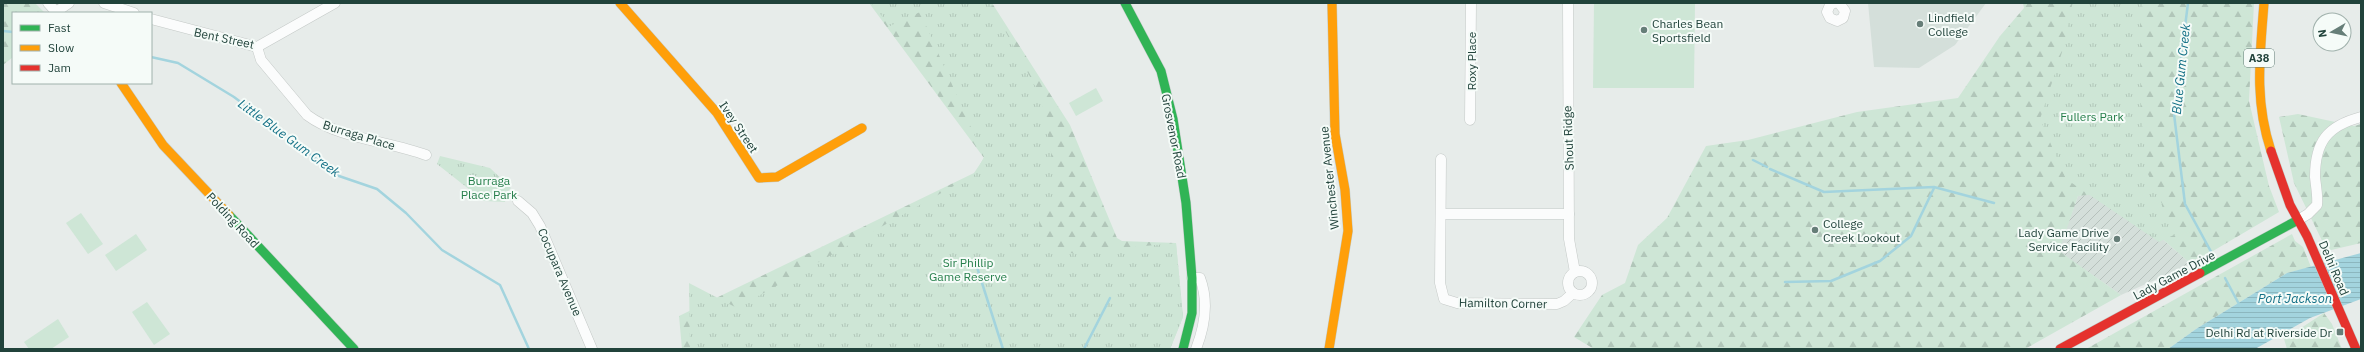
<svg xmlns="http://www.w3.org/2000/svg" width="2364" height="352" font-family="'IBM Plex Sans',sans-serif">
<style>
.built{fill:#d4dfda}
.industrial{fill:url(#industrial-furrows)}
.forest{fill:url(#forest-firs)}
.park{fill:url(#park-tufts)}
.pitch{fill:#cee6d6}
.water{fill:url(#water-rules)}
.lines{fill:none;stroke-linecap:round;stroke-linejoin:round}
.stream{stroke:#a3d4de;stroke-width:2.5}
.street-casing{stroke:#c4c9c7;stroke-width:11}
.fast-casing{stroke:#c2cac7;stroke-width:10}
.slow-casing{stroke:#c2cac7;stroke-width:10}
.jam-casing{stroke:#c2cac7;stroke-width:10}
.street{stroke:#fbfcfc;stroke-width:10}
.fast{stroke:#30b455;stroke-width:9}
.slow{stroke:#ff9f0a;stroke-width:9}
.jam{stroke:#e5322d;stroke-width:9}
.poi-dot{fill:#667e78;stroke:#f5fbf8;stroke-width:1.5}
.labels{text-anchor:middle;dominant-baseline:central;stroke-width:4;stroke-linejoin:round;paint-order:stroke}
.shield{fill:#f5fbf8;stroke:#617a74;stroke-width:1}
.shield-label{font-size:11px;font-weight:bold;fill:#21433b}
.poi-label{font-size:12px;fill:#21433b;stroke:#f5fbf8;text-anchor:start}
.street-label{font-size:12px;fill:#21433b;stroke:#f5fbf8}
.park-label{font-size:12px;fill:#267f4b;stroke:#f5fbf8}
.water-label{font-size:13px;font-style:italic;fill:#137086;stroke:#f5fbf8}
</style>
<defs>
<pattern id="industrial-furrows" width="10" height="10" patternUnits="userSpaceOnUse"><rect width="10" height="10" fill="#d4dfda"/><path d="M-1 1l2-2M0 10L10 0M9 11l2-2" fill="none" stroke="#b6c1bc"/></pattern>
<pattern id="forest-firs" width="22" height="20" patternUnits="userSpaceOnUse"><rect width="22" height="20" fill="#cee6d6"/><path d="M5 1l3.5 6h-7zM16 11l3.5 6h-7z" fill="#b1c6b9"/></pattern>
<pattern id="park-tufts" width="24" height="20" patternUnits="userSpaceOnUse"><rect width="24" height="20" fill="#cee6d6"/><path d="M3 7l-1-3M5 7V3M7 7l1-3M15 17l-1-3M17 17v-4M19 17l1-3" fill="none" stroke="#b1c6b9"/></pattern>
<pattern id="water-rules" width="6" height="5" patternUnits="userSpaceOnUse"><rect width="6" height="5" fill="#a3d4de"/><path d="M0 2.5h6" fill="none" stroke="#8cb7bf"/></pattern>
</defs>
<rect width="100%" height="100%" fill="#e7ecea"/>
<path class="built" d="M1868 3H1986L1955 45 1919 68 1874 67Z"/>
<path class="industrial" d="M2099 194 2136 216 2191 264 2121 295 2058 251 2078 196Z"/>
<g class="forest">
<path d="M3 3H35L45 13H13V57L3 65Z"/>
<path d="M869 3H992L1070 125 1117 238 1122 241 1176 243 1183 317 1170 349H682L679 316 974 173 984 158Z"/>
<path d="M2023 3H2254L2249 101 2269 186 2279 212 2191 264 2136 216 2099 194 2078 196 2059 251 2121 295 2025 349H1594L1574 337 1602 295 1625 283 1638 245 1667 218 1706 146 1748 140 1857 112 1958 98 2000 36 2024 8Z"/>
<path d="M2298 114 2354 126 2361 124V243L2327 251 2294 183 2279 117Z"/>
<path d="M2292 234 2295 241 2303 247 2311 267 2287 273 2196 329 2168 349H2086Z"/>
<path d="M2324 313 2332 324 2342 349H2287L2284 339Z"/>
</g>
<g class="park">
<path d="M871 3H990L1041 97 1059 197 1038 213 1041 239 1062 254 1176 243 1183 317 1170 349H690L689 283 737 308 975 174 984 157 920 12 890 26Z"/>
<path d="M2072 3H2143L2140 23 2141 117 2148 174 2176 234 2159 242 2066 179 2040 119 2065 43Z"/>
<path d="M440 156 490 168 511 188 507 192 505 202 484 201 437 164Z"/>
</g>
<g class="pitch">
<path d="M1594 3H1695L1694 88H1593Z"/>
<path d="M1096 88 1103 101 1076 116 1069 103Z"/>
<path d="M81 213 103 244 88 254 66 223Z"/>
<path d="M136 234 147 250 116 271 105 255Z"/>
<path d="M147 302 170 334 154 345 132 312Z"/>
<path d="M58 319 69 337 51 349H29L24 342Z"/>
</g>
<path class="water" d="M2361 253V299L2310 318 2255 349H2168L2196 329 2287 273Z"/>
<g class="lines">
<g class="stream">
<path d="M2188 3 2174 114 2185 204 2215 259"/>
<path d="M3 31 13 32"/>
<path d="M151 57 178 63 234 97 339 176 377 189 406 213 442 250 500 285 529 349"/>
<path d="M1753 160 1767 167"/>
<path d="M1770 169 1824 192 1934 187 1994 203"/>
<path d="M976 264 1003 349"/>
<path d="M2225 278 2240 306"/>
<path d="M1785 282 1831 281 1880 261 1911 236 1934 188"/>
<path d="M1084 349 1110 298"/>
</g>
<defs>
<g id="street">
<path d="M48 3 57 13"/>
<path d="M104 3 134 13"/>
<path d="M1568 3 1569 239 1575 272"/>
<path d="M1834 3 1830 5 1827 12 1830 18 1837 21 1843 18 1845 11 1839 3"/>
<path d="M56 12 69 3"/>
<path d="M151 19 257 47 335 3"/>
<path d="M257 47 261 60 307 115C339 139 389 141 426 155"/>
<path d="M1470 120 1471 3"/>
<path d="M1441 159 1440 283 1444 299 1457 303 1557 304 1564 301 1573 293"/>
<path d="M518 201 532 213 540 226 592 349"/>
<path d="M1441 214H1569"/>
<path d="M2298 220 2308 214 2317 205C2318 196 2316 187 2315 177 2315 142 2327 126 2361 117"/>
<circle cx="1580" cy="283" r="12"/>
<path d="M1192 278H1200C1209 302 1205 326 1196 349"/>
</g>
<g id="fast">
<path d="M1125 3 1161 71 1173 119 1186 203 1192 278V313L1183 349"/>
<path d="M229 215 354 349"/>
<path d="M2200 273 2298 220"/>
</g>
<g id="slow">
<path d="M620 3 717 113 759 178 777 177 862 128"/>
<path d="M2264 3C2260 56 2254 100 2271 151"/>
<path d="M121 83 163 145 229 215"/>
<path d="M1329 349 1348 231 1345 190 1335 134 1332 3"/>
</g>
<g id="jam">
<path d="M2271 151 2290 205 2307 236 2356 349"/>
<path d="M2060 349 2200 273"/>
</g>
</defs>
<use href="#street" class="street-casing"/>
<use href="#fast" class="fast-casing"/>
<use href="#slow" class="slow-casing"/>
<use href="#jam" class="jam-casing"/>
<use href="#street" class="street"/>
<use href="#fast" class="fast"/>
<use href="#slow" class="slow"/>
<use href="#jam" class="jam"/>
</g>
<g class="poi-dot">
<circle cx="1920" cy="24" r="4"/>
<circle cx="1644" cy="30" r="4"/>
<circle cx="1815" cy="230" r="4"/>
<circle cx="2117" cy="239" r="4"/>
<rect x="2336" y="328" width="8" height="8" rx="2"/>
</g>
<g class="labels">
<rect class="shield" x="2244" y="49" width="30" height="18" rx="3"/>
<g class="shield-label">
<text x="2259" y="58">A38</text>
</g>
<g class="poi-label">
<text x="1928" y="17">Lindfield<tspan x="1928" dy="14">College</tspan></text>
<text x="1652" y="23">Charles Bean<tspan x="1652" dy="14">Sportsfield</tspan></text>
<text x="1823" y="223">College<tspan x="1823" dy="14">Creek Lookout</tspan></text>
<text x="2109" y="232" text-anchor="end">Lady Game Drive<tspan x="2109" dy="14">Service Facility</tspan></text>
<text x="2332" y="332" text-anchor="end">Delhi Rd at Riverside Dr</text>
</g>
<g class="street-label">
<text transform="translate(224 38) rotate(12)">Bent Street</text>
<text transform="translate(1471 61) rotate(-90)">Roxy Place</text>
<text transform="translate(739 127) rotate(56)">Ivey Street</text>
<text transform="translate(359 135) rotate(17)">Burraga Place</text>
<text transform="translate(1174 136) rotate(79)">Grosvenor Road</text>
<text transform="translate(1568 138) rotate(-92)">Shout Ridge</text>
<text transform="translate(1329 178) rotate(-96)">Winchester Avenue</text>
<text transform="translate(233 220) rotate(47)">Polding Road</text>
<text transform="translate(2334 268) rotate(67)">Delhi Road</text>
<text transform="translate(560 272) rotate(67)">Cocupara Avenue</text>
<text transform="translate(2174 275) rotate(-28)">Lady Game Drive</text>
<text transform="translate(1503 303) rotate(1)">Hamilton Corner</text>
</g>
<g class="park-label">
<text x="2092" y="116">Fullers Park</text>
<text x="489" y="180">Burraga<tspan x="489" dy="14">Place Park</tspan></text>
<text x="968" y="262">Sir Phillip<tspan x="968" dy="14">Game Reserve</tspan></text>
</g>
<g class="water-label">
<text transform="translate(2181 69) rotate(-84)">Blue Gum Creek</text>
<text transform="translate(289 138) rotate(36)">Little Blue Gum Creek</text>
<text x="2295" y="298">Port Jackson</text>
</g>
</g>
<rect width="2364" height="352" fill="none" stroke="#21433b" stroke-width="8"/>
<rect x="12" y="12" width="140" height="72" fill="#f5fbf8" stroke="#a0b1ac"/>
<rect x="20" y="25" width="20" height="6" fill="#30b455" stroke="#a0b1ac"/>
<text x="48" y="32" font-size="12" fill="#21433b">Fast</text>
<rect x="20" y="45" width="20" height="6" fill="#ff9f0a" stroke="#a0b1ac"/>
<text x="48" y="52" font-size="12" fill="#21433b">Slow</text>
<rect x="20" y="65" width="20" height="6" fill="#e5322d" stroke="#a0b1ac"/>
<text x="48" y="72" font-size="12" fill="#21433b">Jam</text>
<g transform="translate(2332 32) rotate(261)"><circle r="19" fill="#f5fbf8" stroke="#a0b1ac"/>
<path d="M0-3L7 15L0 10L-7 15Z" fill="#667e78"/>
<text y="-6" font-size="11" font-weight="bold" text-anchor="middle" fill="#21433b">N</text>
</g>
</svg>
